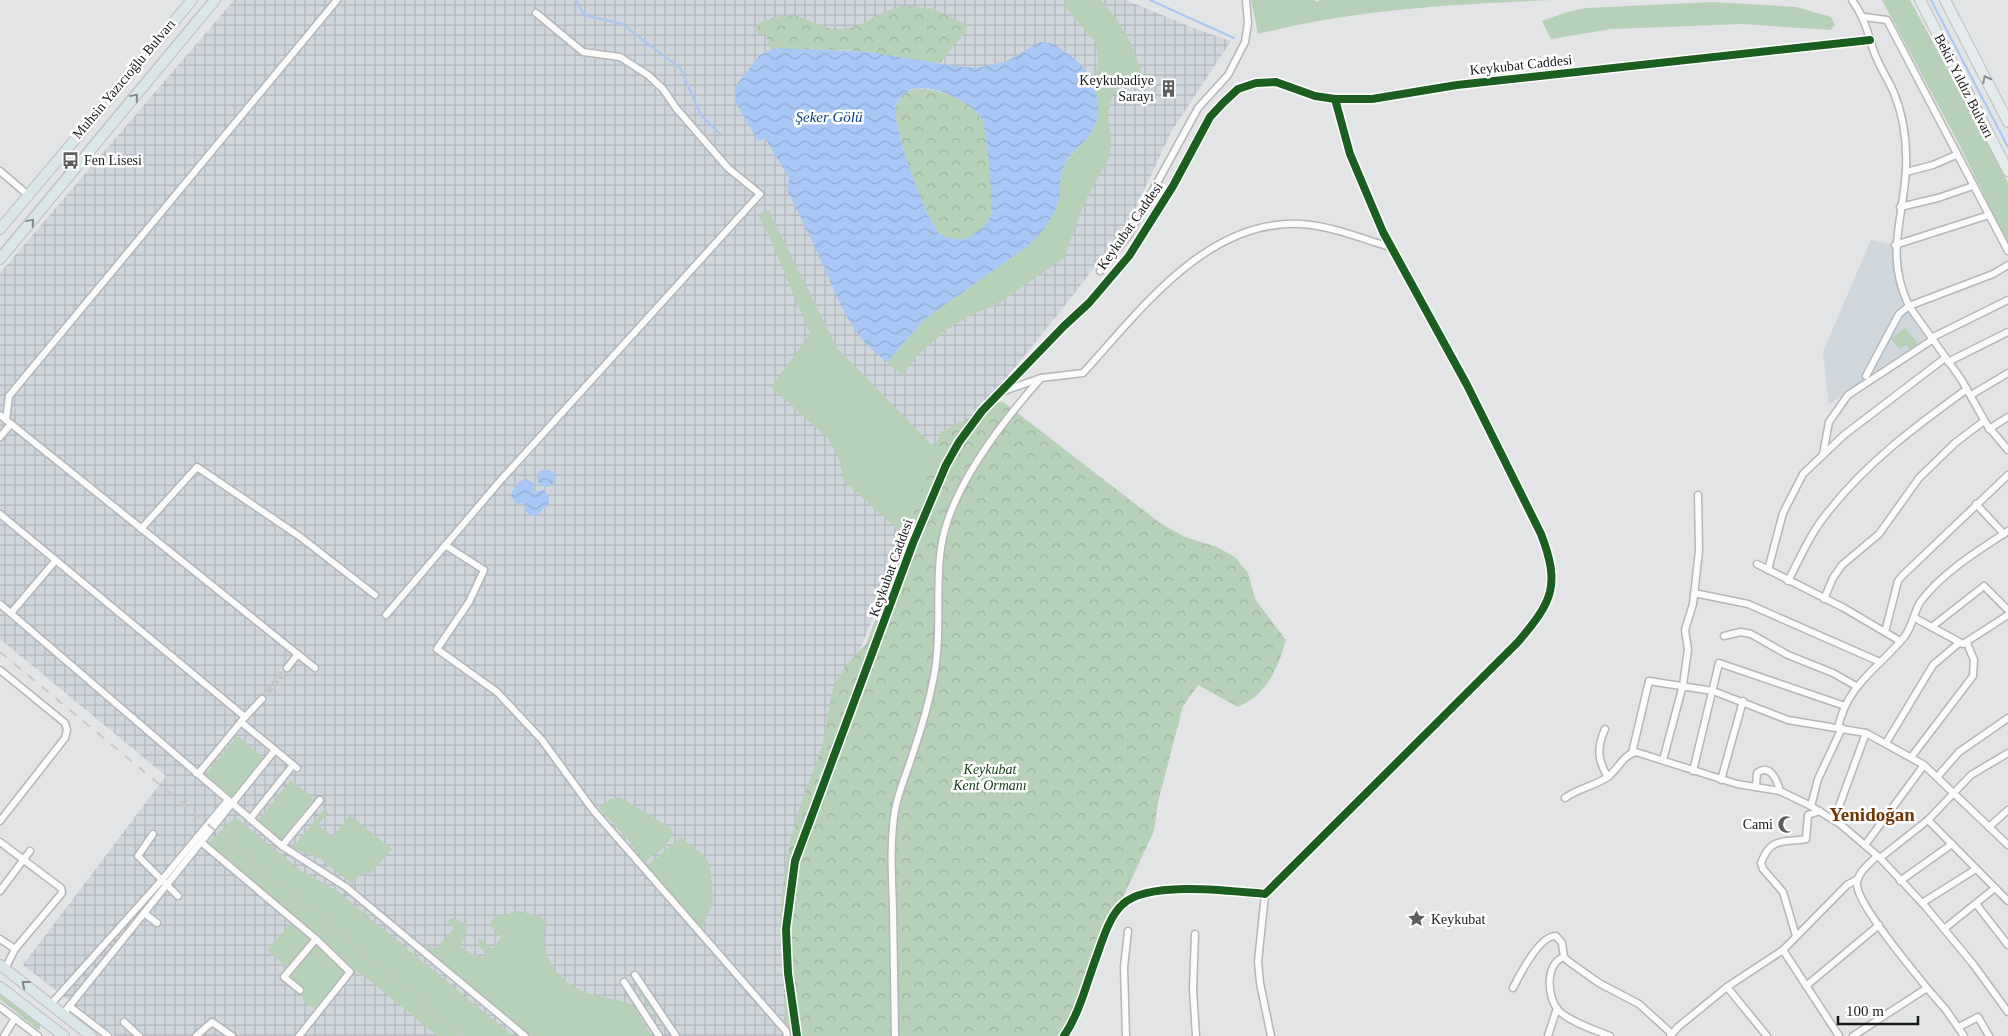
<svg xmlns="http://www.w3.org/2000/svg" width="2008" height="1036" font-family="'Times New Roman',serif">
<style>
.industrial{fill:url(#industrial-grid)}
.built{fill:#cfd6dc}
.green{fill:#b7d0b8}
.forest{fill:url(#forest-crowns)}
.park{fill:url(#park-tufts)}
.water{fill:url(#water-waves);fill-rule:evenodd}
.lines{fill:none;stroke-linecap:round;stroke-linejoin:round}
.stream{stroke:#a8c7f5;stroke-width:2}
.minor-tunnel{stroke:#c4c5c7;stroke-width:6;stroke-dasharray:6 3;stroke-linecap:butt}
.minor-casing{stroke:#b4b6b8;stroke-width:9}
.tertiary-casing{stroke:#b4b6b8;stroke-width:10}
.primary-casing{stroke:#bdbec0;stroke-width:12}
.trunk-casing{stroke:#bdbec0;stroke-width:12}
.minor{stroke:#fbfbfb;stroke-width:6}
.tertiary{stroke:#fbfbfb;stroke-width:8}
.primary{stroke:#e3ebec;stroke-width:10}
.trunk{stroke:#dae6e7;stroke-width:10}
.tram{stroke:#c8c9c9;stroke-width:1}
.rail{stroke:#c8c9c9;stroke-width:2;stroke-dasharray:9 9;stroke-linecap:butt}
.cycleway-casing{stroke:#fff;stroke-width:11}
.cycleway{stroke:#1b5e20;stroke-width:8}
.oneway{stroke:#878c8e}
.oneway2{stroke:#82898b}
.labels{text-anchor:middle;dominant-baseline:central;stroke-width:5;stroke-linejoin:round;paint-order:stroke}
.street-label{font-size:14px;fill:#17181a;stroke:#fff}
.poi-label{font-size:14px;fill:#17181a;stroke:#fff;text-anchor:end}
.park-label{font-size:14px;font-style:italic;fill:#123c13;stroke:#fff}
.water-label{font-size:15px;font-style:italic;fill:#083f89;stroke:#fff}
.district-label{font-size:19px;font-weight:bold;fill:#703700;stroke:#fff}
</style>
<defs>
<pattern id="industrial-grid" width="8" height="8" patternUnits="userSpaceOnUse" patternTransform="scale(1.25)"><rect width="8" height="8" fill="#cfd6dc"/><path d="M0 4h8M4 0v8" fill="none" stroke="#b1b7bc"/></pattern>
<pattern id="forest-crowns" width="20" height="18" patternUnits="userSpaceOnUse" patternTransform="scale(1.25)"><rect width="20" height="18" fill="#b7d0b8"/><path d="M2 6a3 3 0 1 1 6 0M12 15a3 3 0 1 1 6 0" fill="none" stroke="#9db29e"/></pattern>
<pattern id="park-tufts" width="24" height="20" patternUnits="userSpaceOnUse" patternTransform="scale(1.25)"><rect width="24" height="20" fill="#b7d0b8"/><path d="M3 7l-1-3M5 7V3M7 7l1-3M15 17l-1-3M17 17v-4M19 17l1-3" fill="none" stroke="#9db29e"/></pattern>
<pattern id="water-waves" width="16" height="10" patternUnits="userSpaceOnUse" patternTransform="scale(1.25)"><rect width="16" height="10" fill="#a8c7f5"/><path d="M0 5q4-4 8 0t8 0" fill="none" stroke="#90aad1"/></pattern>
</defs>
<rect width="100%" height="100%" fill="#e2e4e6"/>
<path class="industrial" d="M234 0H1126L1196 29 1231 41 1171 132 1130 220 1067 303 977 414 940 469 864 639 818 771 781 904 784 1012 790 1036H115L23 965 166 776 0 639V273Z"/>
<path class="built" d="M1871 240 1892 244 1902 303 1927 341 1829 404 1823 352Z"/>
<g class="green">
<path d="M1064 0H1100C1122 21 1134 47 1143 77L1114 91 1108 114 1111 139 1110 156 1083 206 1064 258 996 305 973 314 946 330 918 355 902 375 887 362 925 319 1029 245 1050 220 1058 200 1061 175 1065 163 1089 136 1097 120 1098 103 1094 84 1098 62 1096 43 1065 7Z"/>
<path d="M1251 0H1314L1317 2 1320 0H1554C1455 4 1355 9 1258 34Z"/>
<path d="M1882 0H1910L1995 157 2008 183V244L1960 146Z"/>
<path d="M1712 2 1796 7 1831 17 1835 25 1830 30 1742 24 1611 29 1551 39 1542 21 1567 12 1587 8Z"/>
<path d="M763 211H769L837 348 936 449 937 460 900 532 843 480 839 458 828 438 771 387 810 334 765 226 759 218Z"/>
<path d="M1905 328 1918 343 1910 350 1906 345 1900 349 1891 339Z"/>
<path d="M238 736 266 760 232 801 203 777Z"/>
<path d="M291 780 315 800 281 841 257 822Z"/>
<path d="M620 797 671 828C675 844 655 854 644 862L630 842 599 808 611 799Z"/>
<path d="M325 809 328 812 318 825 332 837 350 815 392 849 371 873 360 874 352 884 321 859 292 848Z"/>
<path d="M235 817 300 870 337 891 513 1036H437L367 978 361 975 207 844Z"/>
<path d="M681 837 703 855 710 865 713 901 702 930 647 866Z"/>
<path d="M518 911 541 917 546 922C536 954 559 984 590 994 604 998 618 999 632 1004L652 1036H530L428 952V945L435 950 454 928 447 922 452 918 466 924 467 931 460 946 472 954 484 957 486 952 479 947 478 937 492 949 501 938 489 924 494 917Z"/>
<path d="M291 923 350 974 321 1007 315 1009 304 1002 300 989 289 980 294 973 267 950Z"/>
<path d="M640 989 670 1036 638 990Z"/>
</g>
<g class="forest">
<path d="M907 6 934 9 967 25 966 34 961 37 940 63 848 50 770 49 766 34H758L756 30 759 23C773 17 791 12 805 19 818 24 827 30 842 29 865 28 880 8 907 6Z"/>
<path d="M916 89C939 89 970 99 982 120 986 128 993 197 992 207 992 214 988 221 983 227 971 239 953 245 939 232 926 221 892 125 896 108 898 98 906 91 916 89Z"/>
<path d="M1002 401 1160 523 1185 537 1217 547 1235 557 1248 573 1255 599 1286 640C1277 670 1268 693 1238 707L1198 685 1183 706 1158 802 1154 831 1124 895 1108 917 1064 1036H783L785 1023 780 920 784 874 791 837 802 801 822 747 833 688 845 667 866 644 907 537 900 532 936 460 935 446 941 432Z"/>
</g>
<path class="park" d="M0 993 40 1025V1029H37L0 999Z"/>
<g class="water">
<path d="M1040 42C1054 41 1063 50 1073 58 1097 76 1107 112 1088 137 1080 147 1069 153 1064 166 1060 175 1060 183 1060 192 1058 213 1043 232 1029 245L925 319 887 362C849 334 840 303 822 263 811 238 799 214 787 190L789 178 765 138 758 141 736 103 735 87 760 55 775 48 869 52 954 66 976 68 1005 62ZM912 89C934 84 971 100 982 120 986 128 994 205 991 214 987 224 977 234 967 238 958 241 947 239 939 233 926 221 892 125 895 108 897 99 904 93 912 89Z"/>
<circle cx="546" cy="478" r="9"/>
<path d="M526 479 534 484V492L543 490 549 495V503L536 516 529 515 524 508 525 503 517 504 511 497C512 489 518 481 526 479Z"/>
</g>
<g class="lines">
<g class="stream">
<path d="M576 0 584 15 622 24 680 68 701 115 720 134"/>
<path d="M1150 0 1234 38"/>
<path d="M1931 0 2008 147"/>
</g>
<path class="minor-tunnel" d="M262 699 287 668"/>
<defs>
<g id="minor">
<path d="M1852 0C1865 18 1867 31 1874 52 1879 66 1888 79 1894 93 1903 115 1907 143 1906 168 1904 219 1884 254 1909 306L1961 379 1987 425 2008 450"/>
<path d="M1864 17 1887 20 2008 251"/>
<path d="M0 171 28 195"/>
<path d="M1906 172 1933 165 1956 155"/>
<path d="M1900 207 1938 198 1973 186"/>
<path d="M1895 245 1989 215"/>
<path d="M1100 271 1128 236 1198 108 1228 75 1245 42 1248 23 1246 0"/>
<path d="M1931 338 2008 300"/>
<path d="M1948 362 2008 332"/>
<path d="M1866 376 1899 314 1909 306 1993 274 2008 265"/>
<path d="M1001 392 1041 378 1083 373C1140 311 1206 219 1301 224 1332 226 1363 239 1393 248"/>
<path d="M1971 395 2008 373"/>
<path d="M0 415 315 668"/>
<path d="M6 420 9 396 337 0"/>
<path d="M1989 429 2008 417"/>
<path d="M0 437 11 424"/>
<path d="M1823 454 1829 422 1848 395 1932 340"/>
<path d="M1976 504 2004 534"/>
<path d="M0 514 245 717 198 774 196 773"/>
<path d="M141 529 197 467 299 536 375 595"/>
<path d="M445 545 484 570 469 602 437 649 497 692 542 740 593 810 786 1031 787 1036"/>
<path d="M1757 564 1844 608 1900 641"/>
<path d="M1768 570 1783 513 1803 474 1844 435 1945 358"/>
<path d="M1788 581C1800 558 1811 532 1828 512 1867 462 1916 426 1967 389"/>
<path d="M1694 593 1748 604 1880 662"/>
<path d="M1824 599 1833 578 1842 565 1879 534 1919 478 1955 443 1984 421"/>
<path d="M0 604 282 846 346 887 525 1036"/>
<path d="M11 613 56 560"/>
<path d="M386 615 500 481 760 194 728 168 676 108 663 89 648 75 620 57 583 52 536 13"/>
<path d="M1915 618 1963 644 2008 615"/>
<path d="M1933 626 1984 586 2008 610"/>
<path d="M1885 632 1898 581 1902 576 2008 475"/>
<path d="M1724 636 1741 632 1751 634 1788 655 1833 673 1856 686"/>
<path d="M287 668 298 654"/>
<path d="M0 670 65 723 67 730 65 738 0 821"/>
<path d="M245 717 262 699"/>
<path d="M241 722 297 768"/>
<path d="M1838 728C1847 684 1879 668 1905 636 1913 625 1914 611 1921 601 1943 572 1978 551 2008 531"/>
<path d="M1605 729C1597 747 1597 760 1608 777"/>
<path d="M1886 743 1933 665 1959 643"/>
<path d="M1632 753 1649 681 1713 691 1788 720 1866 733 1924 765 2008 845"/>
<path d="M1912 756 1973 676 1974 660 1967 643"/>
<path d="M1663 760 1683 685 1688 649 1685 630 1693 604 1699 551 1698 495"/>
<path d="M1693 771 1719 663 1845 706"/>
<path d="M1938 776 1959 752 2008 718"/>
<path d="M1721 780 1743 701"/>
<path d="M1756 786 1757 773C1770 763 1777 780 1780 791"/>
<path d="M1565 798C1578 788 1596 786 1609 776 1618 769 1623 755 1636 752L1737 784 1780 791 1811 806 1840 824 1880 858 1925 906 1973 964 2008 1012"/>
<path d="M1811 806 1818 779 1842 728"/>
<path d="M250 819 293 765"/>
<path d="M1834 820 1866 733"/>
<path d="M1928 820 2008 901"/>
<path d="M1989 827 2008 810"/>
<path d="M153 834 138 856 178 896"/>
<path d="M0 842 61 888 62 893 15 949 5 969"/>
<path d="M201 842 316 939 350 972 299 1036"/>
<path d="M1865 845 1924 765"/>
<path d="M282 846 320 800"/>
<path d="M1880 858 1928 820 1971 775 2008 753"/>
<path d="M1900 881 1952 844"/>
<path d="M0 891 30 851"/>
<path d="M1265 894 1258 962 1260 983 1271 1036"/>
<path d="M1922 903 1976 869"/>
<path d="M1976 904 2008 945"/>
<path d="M144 913 157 923"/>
<path d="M1944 929 1995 888"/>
<path d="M1195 934 1193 989 1196 1036"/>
<path d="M1796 936 1783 892 1763 869 1761 863C1771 836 1784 843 1806 839L1808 815 1820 811"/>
<path d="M0 939 15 949"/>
<path d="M1783 950 1839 1036"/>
<path d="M1564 957C1544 964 1547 1000 1560 1012 1573 1023 1595 1030 1610 1036"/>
<path d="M635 975 676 1036"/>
<path d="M624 982 659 1036"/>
<path d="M1806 986 1879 925"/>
<path d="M1727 987 1767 1036"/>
<path d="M1513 988C1520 974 1540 935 1556 936L1562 943 1564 957 1568 961 1599 983 1639 1004 1672 1034"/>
<path d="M1927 988 1946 1010 1964 1036"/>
<path d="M300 990 284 977 316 939"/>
<path d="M51 1004 161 881 228 800"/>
<path d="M69 1006 108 1036"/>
<path d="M0 1007 38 1036"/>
<path d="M63 1014 275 750"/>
<path d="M124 1022 139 1036"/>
<path d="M1959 1027 1978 1017 1989 1036"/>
<path d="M4 1036 15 1018"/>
<path d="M196 1036 212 1022 232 1036"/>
<path d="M895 1036C894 993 894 950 893 908 892 878 890 847 894 817 896 796 906 776 912 756 921 730 929 703 934 676 942 633 935 590 941 548 949 490 1003 421 1041 378"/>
<path d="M1064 1036C1080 1012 1086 985 1096 958 1102 942 1109 916 1123 904 1148 880 1233 891 1265 894L1518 642C1552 602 1561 586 1541 534L1467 385 1383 232 1350 154 1335 99"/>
<path d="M1126 1036 1124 967 1128 931"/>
<path d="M1548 1036 1557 1008"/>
<path d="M1670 1036 1678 1027 1727 987 1783 950 1847 885 1858 879"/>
<path d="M1853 1036 1927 988C1913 970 1855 902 1857 883 1858 872 1870 863 1877 856"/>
</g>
<path id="tertiary" d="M797 1036 788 973 786 929 795 861 913 543 946 465 959 442 982 411 1064 326 1089 303 1129 256 1173 186 1210 117 1223 103 1238 89 1256 83 1276 82 1315 96 1335 99H1372L1457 85 1870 40"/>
<g id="primary">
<path d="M1920 0 2008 171"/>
<path d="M1945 0 2008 122"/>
</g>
<g id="trunk">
<path d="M0 229 192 0"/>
<path d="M0 259 215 0"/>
<path d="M0 965 91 1036"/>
<path d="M0 987 64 1036"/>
</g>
</defs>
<use href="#minor" class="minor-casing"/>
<use href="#tertiary" class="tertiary-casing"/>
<use href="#primary" class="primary-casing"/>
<use href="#trunk" class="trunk-casing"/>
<use href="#minor" class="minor"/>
<use href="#tertiary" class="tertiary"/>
<use href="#primary" class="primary"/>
<use href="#trunk" class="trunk"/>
<path class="tram" d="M0 249 207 0"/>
<path class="rail" d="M0 652 463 1036"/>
<defs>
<g id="cycleway">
<path d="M797 1036 788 973 786 929 795 861 913 543 946 465 959 442 982 411 1064 326 1089 303 1129 256 1173 186 1210 117 1223 103 1238 89 1256 83 1276 82 1315 96 1335 99H1372L1457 85 1870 40"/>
<path d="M1064 1036C1080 1012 1086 985 1096 958 1102 942 1109 916 1123 904 1148 880 1233 891 1265 894L1518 642C1552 602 1561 586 1541 534L1467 385 1383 232 1350 154 1335 99"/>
</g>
</defs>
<use href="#cycleway" class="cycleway-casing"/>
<use href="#cycleway" class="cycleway"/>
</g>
<defs><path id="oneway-chevron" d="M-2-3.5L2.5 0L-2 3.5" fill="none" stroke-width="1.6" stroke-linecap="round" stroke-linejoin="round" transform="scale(1.25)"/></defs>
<use class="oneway" href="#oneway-chevron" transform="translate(1986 79) rotate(-117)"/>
<g class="oneway2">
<use href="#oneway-chevron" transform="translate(135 97) rotate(-50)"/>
<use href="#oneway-chevron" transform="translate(31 222) rotate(-50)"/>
<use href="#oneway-chevron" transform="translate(25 984) rotate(-142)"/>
</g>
<defs>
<symbol id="building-bare" viewBox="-9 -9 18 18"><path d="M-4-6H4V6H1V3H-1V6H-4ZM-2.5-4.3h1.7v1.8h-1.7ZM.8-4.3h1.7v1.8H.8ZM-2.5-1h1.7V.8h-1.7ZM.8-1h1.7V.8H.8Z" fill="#5e5f61" stroke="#fff" stroke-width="2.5" paint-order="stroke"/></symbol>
<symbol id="bus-bare" viewBox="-9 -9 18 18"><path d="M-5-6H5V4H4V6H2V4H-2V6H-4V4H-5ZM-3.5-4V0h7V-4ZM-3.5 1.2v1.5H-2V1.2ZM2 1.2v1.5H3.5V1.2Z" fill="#5e5f61" stroke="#fff" stroke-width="2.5" paint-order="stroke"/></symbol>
<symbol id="mosque-bare" viewBox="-9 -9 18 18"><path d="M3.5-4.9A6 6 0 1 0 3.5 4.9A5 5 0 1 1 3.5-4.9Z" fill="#5e5f61" stroke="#fff" stroke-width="2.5" paint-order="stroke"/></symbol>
<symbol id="sight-bare" viewBox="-9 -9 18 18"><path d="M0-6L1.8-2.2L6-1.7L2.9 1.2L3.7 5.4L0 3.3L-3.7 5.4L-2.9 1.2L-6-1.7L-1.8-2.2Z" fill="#5e5f61" stroke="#fff" stroke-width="2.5" paint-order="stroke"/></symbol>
</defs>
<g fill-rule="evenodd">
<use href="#building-bare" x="1156" y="76" width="25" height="25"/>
<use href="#bus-bare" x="58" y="148" width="25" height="25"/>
<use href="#mosque-bare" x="1774" y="812" width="25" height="25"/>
<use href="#sight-bare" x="1404" y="906" width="25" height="25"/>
</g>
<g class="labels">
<g class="street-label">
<text transform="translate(1521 65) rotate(-6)">Keykubat Caddesi</text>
<text transform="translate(124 79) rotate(-50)">Muhsin Yazıcıoğlu Bulvarı</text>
<text transform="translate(1964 86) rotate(63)">Bekir Yıldız Bulvarı</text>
<text transform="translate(1130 226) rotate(-55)">Keykubat Caddesi</text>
<text transform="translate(891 568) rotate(-70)">Keykubat Caddesi</text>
</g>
<g class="poi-label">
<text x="1154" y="80">Keykubadiye<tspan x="1154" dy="16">Sarayı</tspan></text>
<text x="84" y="160" text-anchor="start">Fen Lisesi</text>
<text x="1773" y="824">Cami</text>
<text x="1431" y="919" text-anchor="start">Keykubat</text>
</g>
<g class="park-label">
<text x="990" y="769">Keykubat<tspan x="990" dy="16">Kent Ormanı</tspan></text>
</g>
<g class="water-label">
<text x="829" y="117">Şeker Gölü</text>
</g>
<g class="district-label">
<text x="1872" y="814">Yenidoğan</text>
</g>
</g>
<path d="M1838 1016v8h80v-8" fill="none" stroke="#17181a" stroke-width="2.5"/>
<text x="1846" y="1016" font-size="15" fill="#17181a" stroke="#ffffff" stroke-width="4" paint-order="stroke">100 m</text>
</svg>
